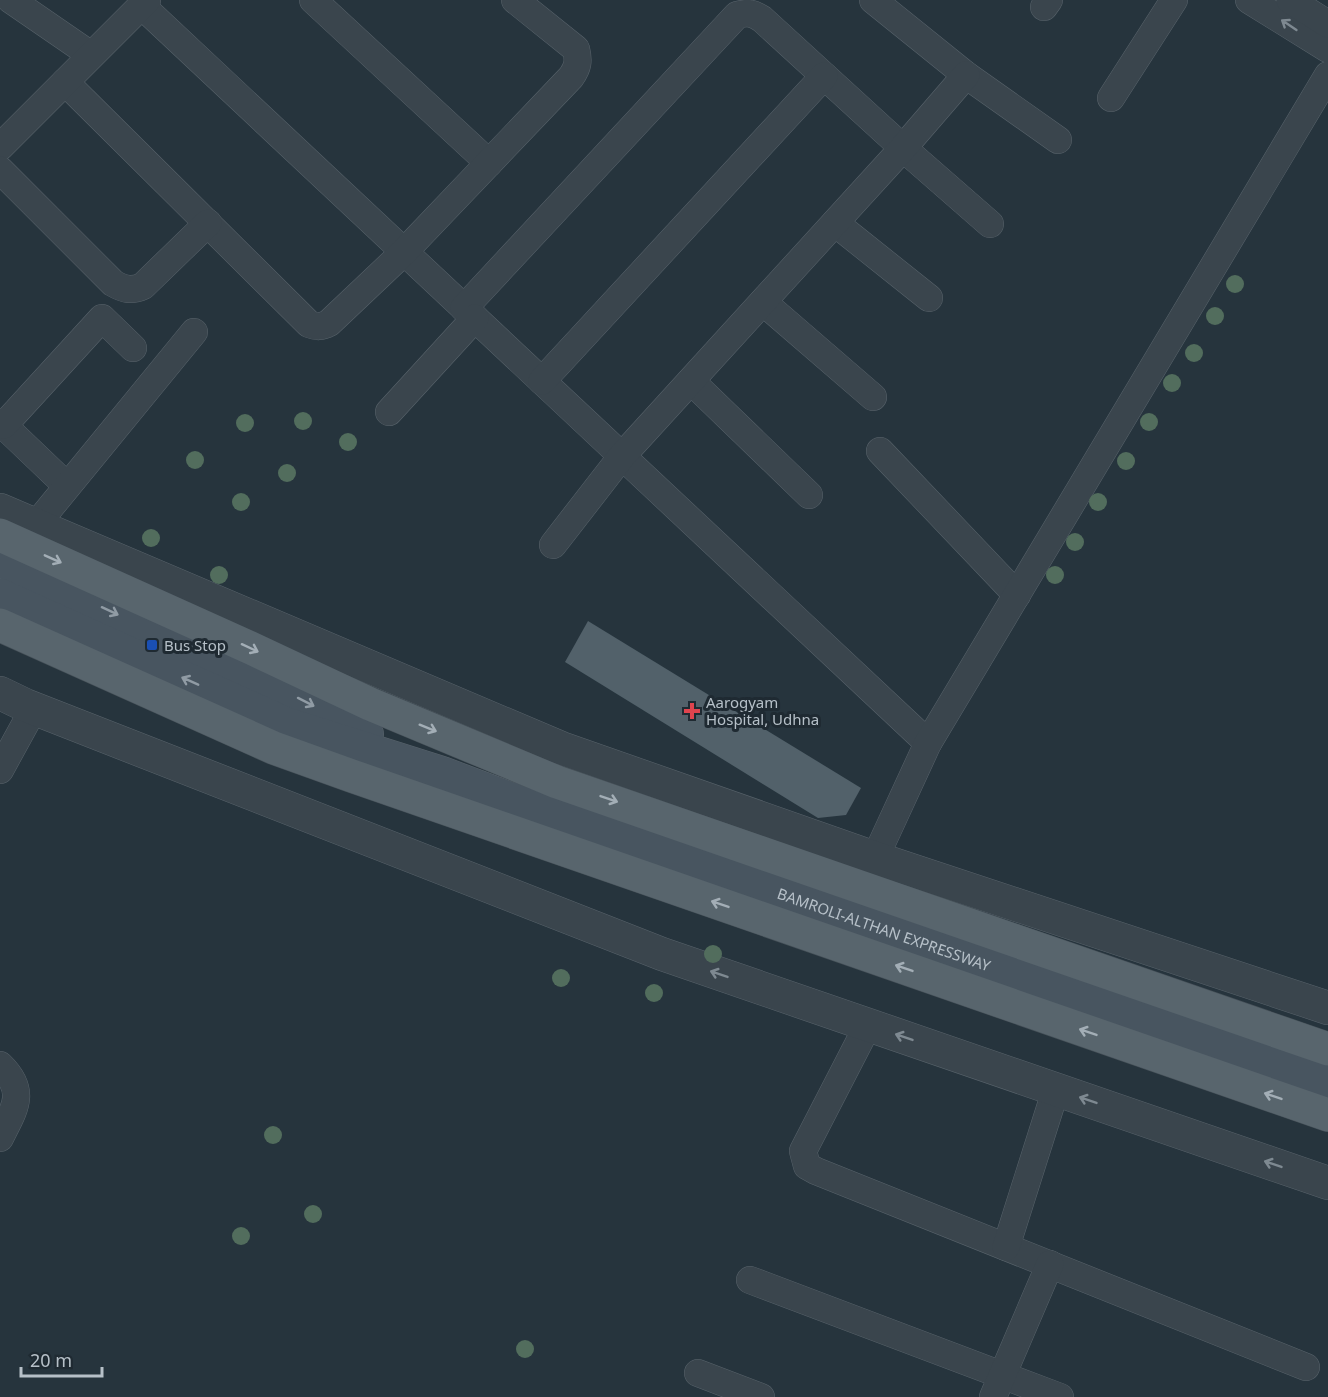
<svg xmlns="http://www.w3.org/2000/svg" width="1328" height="1397" font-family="'Noto Sans',sans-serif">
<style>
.building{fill:#52616a}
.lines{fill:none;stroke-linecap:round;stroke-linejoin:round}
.minor-casing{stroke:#58636b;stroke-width:28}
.tertiary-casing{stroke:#58636b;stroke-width:34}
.secondary-casing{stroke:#58636b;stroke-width:34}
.primary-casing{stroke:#465159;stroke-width:34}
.minor{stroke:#3a454d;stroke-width:27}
.tertiary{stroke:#3a454d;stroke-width:33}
.secondary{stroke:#485560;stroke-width:33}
.primary{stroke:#58656d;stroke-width:33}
.tree{fill:#526d5d}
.oneway{stroke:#7e8991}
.oneway2{stroke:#a3aeb6}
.oneway3{stroke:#909ba4}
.transit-dot{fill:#1a4fb4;stroke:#1f2a32;stroke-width:2}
.health-dot{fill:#e0444e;stroke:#1f2a32;stroke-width:2}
.labels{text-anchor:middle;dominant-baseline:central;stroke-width:6;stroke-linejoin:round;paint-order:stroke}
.poi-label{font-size:15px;fill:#b6c0c8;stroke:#1f2a32;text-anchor:start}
.street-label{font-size:15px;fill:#b6c0c8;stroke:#1f2a32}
</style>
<rect width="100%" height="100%" fill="#26343d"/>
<path class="building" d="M588 621 861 788 846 815 818 818 565 662Z"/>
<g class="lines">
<defs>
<g id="minor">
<path d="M11 0 91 55"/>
<path d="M313 0 489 163"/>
<path d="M873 0 966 75 1058 140"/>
<path d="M1249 0 1328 49"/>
<path d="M1290 0 1328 24"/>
<path d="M141 5 928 743"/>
<path d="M1044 7 1049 0"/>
<path d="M65 82 309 324C317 327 321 327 329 323L404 252 571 77C578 67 579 61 576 49L515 0"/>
<path d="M1111 98 1174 0"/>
<path d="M0 147 147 0"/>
<path d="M0 170 113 283C125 290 132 291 143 286L208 223"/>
<path d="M835 223 929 298"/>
<path d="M763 302 873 397"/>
<path d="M464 308 737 15C748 12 753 13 762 19L903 148 990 224"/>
<path d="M542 381 824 76"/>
<path d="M691 381 809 495"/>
<path d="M389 412 475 318"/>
<path d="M0 422 67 486"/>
<path d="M4 425 102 318 133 348"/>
<path d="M880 451 1017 595"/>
<path d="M35 526 194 332"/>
<path d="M553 545 622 456 903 148 966 75"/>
<path d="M0 770 34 708"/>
<path d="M875 858 928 743 1328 75"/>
<path d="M868 1025 803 1151 807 1166 816 1171 1306 1367"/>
<path d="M0 1065C28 1092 14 1109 0 1138"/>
<path d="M1006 1247 1056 1089"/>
<path d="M750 1280 1060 1397"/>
<path d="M698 1373 761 1397"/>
<path d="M993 1397 1050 1264"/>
</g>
<g id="tertiary">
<path d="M0 510 561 748 875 858 1328 1008"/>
<path d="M0 693 25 705 662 954 1328 1183"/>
</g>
<g id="secondary">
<path d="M0 560 301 699 367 734"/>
<path id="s1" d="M0 595 287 724 442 773 546 812 1328 1083"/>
</g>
<g id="primary">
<path d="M0 535 253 649 370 704 557 782 1328 1049"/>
<path d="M0 625 274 748 352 776 1328 1115"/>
</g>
</defs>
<use href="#minor" class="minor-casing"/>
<use href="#tertiary" class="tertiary-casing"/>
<use href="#secondary" class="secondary-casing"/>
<use href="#primary" class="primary-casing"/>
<use href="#minor" class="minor"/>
<use href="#tertiary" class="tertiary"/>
<use href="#secondary" class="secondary"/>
<use href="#primary" class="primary"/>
</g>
<g class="tree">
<circle cx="1235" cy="284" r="9"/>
<circle cx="1215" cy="316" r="9"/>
<circle cx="1194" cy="353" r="9"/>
<circle cx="1172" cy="383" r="9"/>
<circle cx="303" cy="421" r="9"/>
<circle cx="1149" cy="422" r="9"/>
<circle cx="245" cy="423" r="9"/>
<circle cx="348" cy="442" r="9"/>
<circle cx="195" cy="460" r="9"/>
<circle cx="1126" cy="461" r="9"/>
<circle cx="287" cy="473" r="9"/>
<circle cx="241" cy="502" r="9"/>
<circle cx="1098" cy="502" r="9"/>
<circle cx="151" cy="538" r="9"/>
<circle cx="1075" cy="542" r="9"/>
<circle cx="219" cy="575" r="9"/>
<circle cx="1055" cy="575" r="9"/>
<circle cx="713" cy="954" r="9"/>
<circle cx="561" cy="978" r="9"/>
<circle cx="654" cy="993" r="9"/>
<circle cx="273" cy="1135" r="9"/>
<circle cx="313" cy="1214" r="9"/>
<circle cx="241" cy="1236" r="9"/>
<circle cx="525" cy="1349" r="9"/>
</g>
<defs><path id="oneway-shaft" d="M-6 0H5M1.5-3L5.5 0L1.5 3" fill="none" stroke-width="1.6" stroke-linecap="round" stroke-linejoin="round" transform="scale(1.5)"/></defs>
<g class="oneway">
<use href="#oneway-shaft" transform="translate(1289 25) rotate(-146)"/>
<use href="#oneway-shaft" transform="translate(719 974) rotate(-161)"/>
<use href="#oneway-shaft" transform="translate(904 1037) rotate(-161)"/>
<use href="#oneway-shaft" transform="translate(1088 1100) rotate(-161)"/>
<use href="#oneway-shaft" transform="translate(1273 1164) rotate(-161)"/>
</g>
<g class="oneway2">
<use href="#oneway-shaft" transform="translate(53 559) rotate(24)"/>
<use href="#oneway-shaft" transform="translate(250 648) rotate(25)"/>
<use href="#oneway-shaft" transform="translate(428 728) rotate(22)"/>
<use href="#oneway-shaft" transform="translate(609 799) rotate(19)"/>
<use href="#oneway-shaft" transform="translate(720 904) rotate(-161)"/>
<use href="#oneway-shaft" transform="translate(904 968) rotate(-161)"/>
<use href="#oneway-shaft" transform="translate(1088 1032) rotate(-161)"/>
<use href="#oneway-shaft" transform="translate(1273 1096) rotate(-161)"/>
</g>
<g class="oneway3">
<use href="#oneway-shaft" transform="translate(110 611) rotate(25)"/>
<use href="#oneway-shaft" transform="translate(190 681) rotate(-156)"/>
<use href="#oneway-shaft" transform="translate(306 702) rotate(27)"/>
</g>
<rect class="transit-dot" x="146" y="639" width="12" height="12" rx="3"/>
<path class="health-dot" d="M689 702h6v6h6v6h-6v6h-6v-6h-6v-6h6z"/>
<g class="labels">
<g class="poi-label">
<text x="164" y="645">Bus Stop</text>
<text x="706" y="702">Aarogyam<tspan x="706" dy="17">Hospital, Udhna</tspan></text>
</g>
<g class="street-label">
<text stroke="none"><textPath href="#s1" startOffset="946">BAMROLI-ALTHAN EXPRESSWAY</textPath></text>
</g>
</g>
<path d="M21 1367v9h81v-9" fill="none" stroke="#b6c0c8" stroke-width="3"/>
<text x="30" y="1367" font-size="18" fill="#b6c0c8" stroke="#1f2a32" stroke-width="4.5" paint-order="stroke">20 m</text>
</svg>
